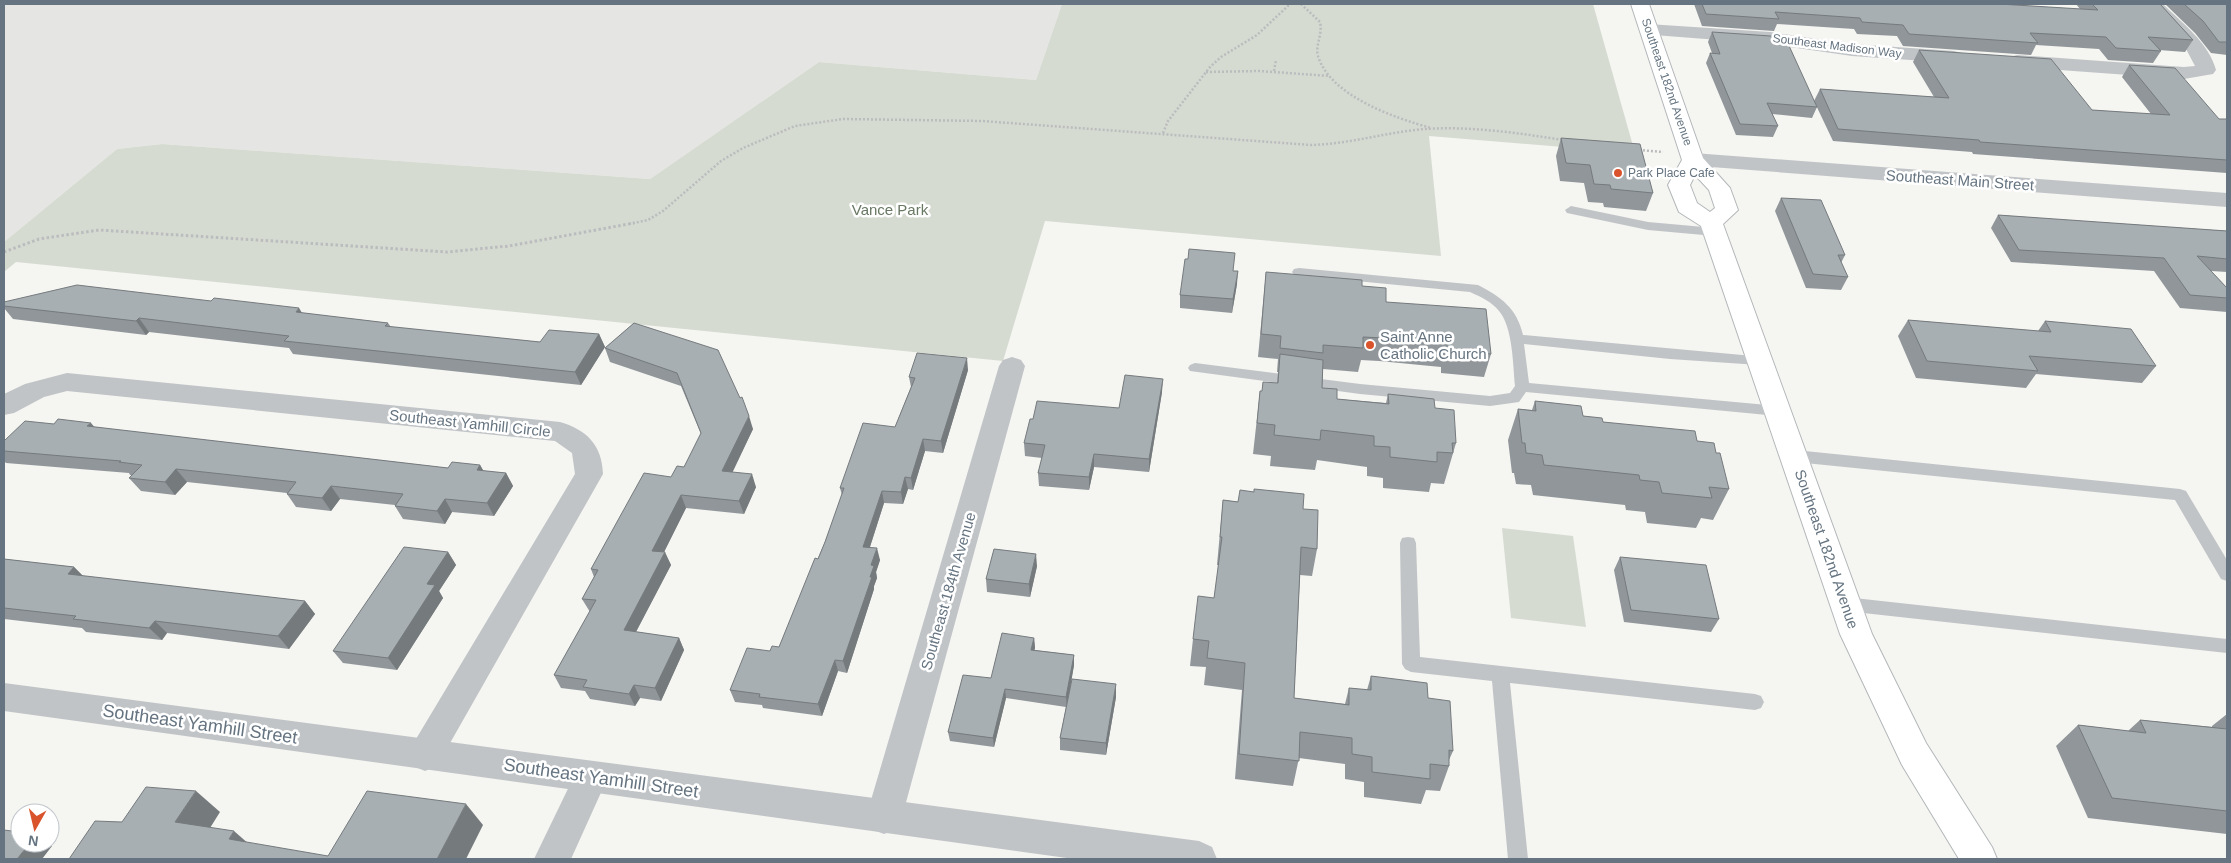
<svg xmlns="http://www.w3.org/2000/svg" width="2231" height="863" font-family="Arial,sans-serif">
<style>
.built{fill:#e5e6e4}
.green{fill:#d6dbd2}
.lines{fill:none;stroke-linecap:round;stroke-linejoin:round}
.primary-casing{stroke:#b3b7ba;stroke-width:2}
.path-far1{stroke:#babcbe;stroke-width:2.5;stroke-dasharray:2 2;stroke-linecap:butt}
.path{stroke:#babcbe;stroke-width:3;stroke-dasharray:2.5 2.5;stroke-linecap:butt}
.service{fill:#c0c4c7;fill-rule:evenodd}
.minor{fill:#c0c4c7;fill-rule:evenodd}
.tertiary{fill:#c0c4c7;fill-rule:evenodd}
.primary{fill:#fff;fill-rule:evenodd}
.wall{fill:#90969a}
.shaded-wall{fill:#757a7d}
.building{fill:#a7afb3;stroke:#757a7d}
.poi-dot{fill:#d9532c;stroke:#fff;stroke-width:2}
.labels{text-anchor:middle;dominant-baseline:central;stroke-width:5;stroke-linejoin:round;paint-order:stroke}
.far-street-label{font-size:12px;fill:#657480;stroke:#fff}
.far-poi-label{font-size:12px;fill:#657480;stroke:#fff;text-anchor:start}
.street-label{font-size:15px;fill:#657480;stroke:#fff}
.park-label{font-size:15px;fill:#687863;stroke:#fff}
.poi-label{font-size:15px;fill:#657480;stroke:#fff;text-anchor:start}
.near-street-label{font-size:18px;fill:#657480;stroke:#fff}
</style>
<rect width="100%" height="100%" fill="#f5f5f1"/>
<path class="built" d="M4 4H1062L1036 80 819 62 650 179 162 144 117 149 4 242Z"/>
<g class="green">
<path d="M1062 4H1593L1635 153 1429 136 1441 256 1045 221 1003 361 16 262 4 272V242L117 149 162 144 650 179 819 62 1036 80Z"/>
<path d="M1502 528 1573 536 1586 627 1511 618Z"/>
</g>
<g class="lines">
<defs>
<path id="primary" d="M1631 4H1649L1703 158 1730 188 1738 210 1723 224 1872 634 1926 743 1992 847 1997 859H1959L1902 765 1840 634 1701 226 1679 212 1668 185 1682 160ZM1695 175 1709 190 1715 208 1710 212 1697 203 1690 185Z"/>
</defs>
<use href="#primary" class="primary-casing"/>
<g class="path-far1">
<path d="M1301 4 1320 22C1323 34 1315 45 1318 56 1330 96 1395 118 1431 128"/>
<path d="M1274 71 1276 60"/>
<path d="M1206 72 1259 71 1330 76"/>
<path d="M1163 133 1168 121 1210 67 1221 57 1257 35 1290 4"/>
<path d="M1639 150 1663 152"/>
<path d="M629 224 648 220 663 211 721 161 743 148 795 126 843 119 982 121 1311 145C1350 144 1387 132 1425 129 1471 126 1518 133 1563 140"/>
</g>
<path class="path" d="M4 252 39 239 99 230 447 252 509 246 634 223"/>
<g class="service">
<path d="M1571 206 1648 222 1715 228 1721 232 1715 236 1648 230 1567 213 1565 210Z"/>
<path d="M1299 268 1478 285C1501 297 1517 308 1523 335L1764 357 1766 360 1764 363 1759 365 1670 359 1524 344 1529 383 1778 406 1783 407 1785 411 1783 415 1778 416 1526 392 1519 402 1490 406 1360 394 1190 371 1188 368 1190 365 1195 363 1360 384 1490 396 1510 393 1515 386C1513 366 1513 327 1499 311 1492 302 1481 297 1470 292L1294 275 1292 272 1294 269Z"/>
<path d="M1795 450 2180 489 2186 491 2227 560V581L2221 579 2175 500 1795 462 1790 460 1787 456 1790 452Z"/>
<path d="M1408 537 1414 538 1416 543 1420 657 1755 694 1761 696 1764 702 1761 708 1755 710 1510 683 1528 859H1508L1492 681 1411 672 1405 669 1402 664 1400 543 1402 538Z"/>
<path d="M1845 597 2227 639V653L1845 611 1839 609 1836 604 1839 599Z"/>
</g>
<g class="minor">
<path d="M2144 4H2163C2182 23 2209 43 2216 70L2213 74 2184 79 2017 67 2010 65 2007 61 2010 57 2017 55 2184 67 2195 66 2186 49Z"/>
<path d="M1648 24 1770 32 1852 44 1954 51 1961 53 1964 57 1961 61 1954 63 1852 56 1770 44 1641 34 1639 30 1641 26Z"/>
<path d="M1012 357 1021 360 1025 366 902 817 897 829 884 834 871 829 866 817 999 366 1003 360Z"/>
<path d="M67 373 560 422C587 430 602 445 603 474L437 766 425 771 413 766 408 755 413 744 575 474 572 453 555 441 67 391 44 397 14 413 4 415V394L25 384Z"/>
<path d="M591 761 603 766 608 777 571 859H534L579 766Z"/>
</g>
<g class="tertiary">
<path d="M1693 153 2227 193V207L1685 165 1682 160 1685 155Z"/>
<path d="M4 683 1199 841 1212 847 1217 859H1074L4 711Z"/>
</g>
<use href="#primary" class="primary"/>
</g>
<g class="wall">
<path d="M1694 4H1999L2080 9 2076 4H2160L2193 40 2185 52 2159 50 2161 51 2153 63 2108 60 2099 49 2036 45 2031 55 1903 46 1897 36 1857 34 1854 29 1777 24 1774 31 1702 26Z"/>
<path d="M2165 4H2227V55L2211 53 2195 33Z"/>
<path d="M1712 32 1817 107 1812 118 1772 114 1778 126 1773 137 1736 135 1706 63 1710 53H1712L1708 42Z"/>
<path d="M1919 50 2092 110 2151 114 2122 77 2129 65 2219 119H2227V173L1973 154 1972 152 1833 141 1814 101 1820 89 1934 97 1913 62Z"/>
<path d="M1561 138 1653 193 1646 211 1604 207 1603 203 1588 202 1584 183 1560 181 1556 156Z"/>
<path d="M1781 198 1845 255 1841 263 1848 277 1841 290 1806 288 1775 211Z"/>
<path d="M1998 215 2227 231V272L2211 271 2227 288V312L2180 308 2154 271 2011 262 1991 228Z"/>
<path d="M1233 271 1237 284 1232 313 1180 308V295Z"/>
<path d="M1266 272 1362 286 1386 302 1491 354 1484 377 1441 373V367L1379 361 1361 360 1358 372 1323 369 1322 388 1337 399 1386 403 1388 394 1435 408 1456 443 1444 484 1431 483 1429 492 1383 488V478L1367 476V467L1317 460 1315 470 1270 466 1271 456 1253 454 1260 391H1262L1277 383 1278 372H1277L1278 359 1258 357Z"/>
<path d="M4 302 302 313 388 323 391 327 540 342 599 334 605 347 581 385 293 354 289 348 149 332 146 335 13 319 4 308Z"/>
<path d="M1908 320 2038 331 2045 321 2156 366 2142 383 2036 374 2026 388 1916 378 1898 336Z"/>
<path d="M634 323 753 429 732 472 756 487 744 514 686 508 664 552 671 565 636 632 679 638 684 650 661 701 640 698 635 706 590 699 585 691 561 688 554 675 590 612 582 599 594 577 591 569 684 467 701 434 681 386 610 362 605 348Z"/>
<path d="M968 370 943 453 925 451 913 490 908 489 903 504 884 503 870 547 880 560 876 572 877 578 874 586V589L847 673 838 671 822 716 763 708 762 705 735 702 730 690 770 651 779 647 825 542 842 495 840 488 895 427 911 387 909 377Z"/>
<path d="M1162 392 1149 472 1094 467 1089 490 1039 486 1038 473 1042 458 1025 456 1024 443Z"/>
<path d="M1535 401 1603 422 1697 441 1716 453 1729 489 1713 520 1701 518 1696 528 1647 523 1645 512 1626 510 1625 505 1533 495 1531 485 1516 484 1514 473H1512L1508 440 1518 409 1532 410Z"/>
<path d="M54 424 94 427 448 468 480 465 483 471 506 473 513 486 494 516 452 512 445 524 403 519 395 506V505L340 499 331 511 296 507 287 494V493L187 482 175 495 141 491 129 478 132 475H130L129 473 6 463 4 461V441Z"/>
<path d="M1223 500 1303 509 1317 549 1312 576 1300 575 1294 698 1345 704 1349 688 1367 690 1371 676 1428 698 1453 751 1449 760V766L1440 791 1426 790 1421 804 1364 797V782L1345 779V764L1299 758 1293 786 1235 779 1242 690 1204 685 1206 667 1190 666 1193 639 1214 598 1219 565H1217Z"/>
<path d="M448 552 456 565 439 591 443 598 397 670 343 663 333 651Z"/>
<path d="M1620 557 1719 619 1711 632 1624 622 1614 570Z"/>
<path d="M4 559 74 567 83 576 305 601 315 614 289 649 167 633 162 640 86 632 82 628 4 619Z"/>
<path d="M1037 566 1030 597 987 592 986 579Z"/>
<path d="M1034 638 1035 648 1034 650 1074 655V665L1068 698 1116 697 1106 755 1060 750V738L1066 707 1006 698 994 747 950 741 948 732 991 678Z"/>
<path d="M2227 714V834L2088 818 2056 746 2078 725 2128 731 2140 720 2212 727V726Z"/>
</g>
<g class="shaded-wall">
<path d="M1238 271 1237 284 1232 313 1233 299Z"/>
<path d="M299 308 307 321 296 312Z"/>
<path d="M139 318 149 332 146 335 136 321Z"/>
<path d="M599 334 605 347 581 385 575 372Z"/>
<path d="M967 358 968 370 943 453 941 441Z"/>
<path d="M1163 379 1162 392 1149 472V459Z"/>
<path d="M749 416 753 429 727 484 722 471Z"/>
<path d="M91 423 102 436 87 426Z"/>
<path d="M923 439 925 451 913 490 911 478Z"/>
<path d="M1094 454V467L1089 490V477Z"/>
<path d="M480 465 488 478 477 470Z"/>
<path d="M176 469 187 482 175 495 165 482Z"/>
<path d="M506 473 513 486 494 516 487 503Z"/>
<path d="M752 474 756 487 744 514 739 501Z"/>
<path d="M905 477 908 489 903 504 901 492Z"/>
<path d="M331 486 340 499 331 511 322 498Z"/>
<path d="M882 491 884 503 866 559 863 547Z"/>
<path d="M681 495 686 508 658 564 652 551Z"/>
<path d="M445 499 452 512 445 524 437 511Z"/>
<path d="M877 548 880 560 876 572 877 578 874 586V589L847 673 843 661 870 577 871 565Z"/>
<path d="M448 552 456 565 439 591 443 598 397 670 388 658 427 584Z"/>
<path d="M665 552 671 565 630 643 624 630Z"/>
<path d="M1036 554 1037 566 1030 597 1029 584Z"/>
<path d="M74 567 87 580 68 574Z"/>
<path d="M305 601 315 614 289 649 278 636Z"/>
<path d="M155 621 167 633 162 640 149 628Z"/>
<path d="M679 638 684 650 661 701 655 688Z"/>
<path d="M1034 638 1035 648 1032 660 1031 650Z"/>
<path d="M1074 655V665L1067 707 1066 697Z"/>
<path d="M835 660 838 671 822 716 818 704Z"/>
<path d="M1116 684V697L1106 755V743Z"/>
<path d="M634 685 640 698 635 706 629 694Z"/>
<path d="M1005 689 1006 698 994 747 993 738Z"/>
<path d="M196 791 220 812 200 844 175 822Z"/>
<path d="M466 804 483 825 466 859H437Z"/>
<path d="M234 831 258 852 229 839Z"/>
<path d="M30 843H48L52 846 42 859H17Z"/>
</g>
<g class="building">
<path d="M1702 4H1999L2098 10 2092 4H2160L2193 40 2148 37 2161 51 2116 48 2106 37 2030 33 2038 43 1909 34 1903 25 1862 22 1860 18 1775 12 1779 19 1706 14Z"/>
<path d="M2184 4H2227V42H2219L2203 21Z"/>
<path d="M1712 32 1785 37 1817 107 1767 103 1778 126 1740 124 1710 53 1720 54Z"/>
<path d="M1919 50 2051 59 2092 110 2170 115 2129 65 2175 68 2219 119H2227V160L1980 142 1979 140 1838 129 1820 89 1949 98Z"/>
<path d="M1561 138 1640 144 1653 193 1611 189 1610 185 1594 184 1590 165 1566 163Z"/>
<path d="M1781 198 1821 200 1845 255H1838L1848 277 1813 274Z"/>
<path d="M1998 215 2227 231V259L2197 256 2227 288V298L2190 295 2164 258 2019 250Z"/>
<path d="M1189 249 1235 253 1233 271H1238L1233 299 1180 295 1185 259H1188Z"/>
<path d="M1266 272 1362 280V286L1386 288V302L1486 309 1491 354 1447 350V343L1384 338 1363 337V348L1323 345V353L1280 348 1281 336 1261 334Z"/>
<path d="M77 285 211 301 214 298 299 308 296 312 388 323 385 326 540 342 549 330 599 334 575 372 284 341 289 336 139 318 136 321 4 306V302Z"/>
<path d="M1908 320 2051 332 2045 321 2131 329 2156 366 2029 356 2038 371 1927 361Z"/>
<path d="M634 323 718 350 740 398 742 397 749 416 722 471 752 474 739 501 681 495 652 551 665 552 624 630 679 638 655 688 634 685 629 694 583 687 587 680 554 675 596 600 582 599 598 570 591 569 644 473 671 477 677 466 684 467 701 433 677 373 605 348Z"/>
<path d="M917 353 967 358 941 441 923 439 911 478 905 477 901 492 882 491 863 547 877 548 871 565 874 566 870 577H872L843 661 835 660 818 704 759 697 760 694 730 690 747 648 770 651 772 646 779 647 815 558 818 559 825 542 844 488H840L863 423 895 427 915 378 909 377Z"/>
<path d="M1280 354 1323 360 1322 388 1337 389V399L1389 404 1388 394 1434 399 1435 408 1454 410 1456 443H1452L1453 453 1437 452V462L1390 457V447L1374 446V436L1321 430 1320 440 1274 435 1275 425 1257 423 1260 391H1262L1263 382 1278 383Z"/>
<path d="M1125 375 1163 379 1149 459 1094 454 1089 477 1038 473 1045 445 1024 443 1030 419H1033L1037 401 1119 408Z"/>
<path d="M1535 401 1581 406 1583 416 1602 418 1603 422 1695 431 1697 441 1714 443 1716 453H1720L1729 489 1709 487 1712 498 1662 493 1659 482 1640 480 1639 475 1544 465 1542 455 1526 453 1525 443H1522L1518 409 1536 411Z"/>
<path d="M58 419 91 423 87 426 448 468 452 462 480 465 477 470 506 473 487 503 445 499 437 511 395 506 403 494 331 486 322 498 287 494 296 482 176 469 165 482 129 478 142 465 119 462 121 461 4 451V441L25 421 54 424Z"/>
<path d="M1254 489 1304 494 1303 509 1318 510 1317 549 1301 547 1294 698 1349 705V688L1371 690V676L1427 683 1428 698 1450 701 1453 751 1449 750V766L1430 764V779L1372 772V757L1352 754V738L1300 732 1299 761 1239 754 1245 663 1207 658 1209 641 1193 639 1198 596 1214 598 1222 537H1220L1223 500 1238 502 1240 490 1254 492Z"/>
<path d="M404 547 448 552 427 584 435 585 388 658 333 651Z"/>
<path d="M994 549 1036 554 1029 584 986 579Z"/>
<path d="M1620 557 1706 565 1719 619 1631 610Z"/>
<path d="M4 559 74 567 68 574 305 601 278 636 155 621 149 628 73 619 76 616 4 608Z"/>
<path d="M1002 633 1034 638 1031 650 1074 655 1066 697 1005 689 993 738 948 732 963 675 991 678Z"/>
<path d="M1072 679 1116 684 1106 743 1060 738Z"/>
<path d="M2140 720 2227 729V811L2112 798 2078 725 2146 733Z"/>
<path d="M146 787 196 791 175 822 234 831 229 839 328 856 367 791 466 804 437 859H69L95 821 122 822Z"/>
<path d="M4 830 20 832V843H30L17 859H4Z"/>
</g>
<g class="poi-dot">
<circle cx="1618" cy="173" r="5"/>
<circle cx="1370" cy="345" r="5"/>
</g>
<g class="labels">
<g class="far-street-label">
<text transform="translate(1837 46) rotate(7)">Southeast Madison Way</text>
<text transform="translate(1667 82) rotate(71)">Southeast 182nd Avenue</text>
</g>
<g class="far-poi-label">
<text x="1628" y="173">Park Place Cafe</text>
</g>
<g class="street-label">
<text transform="translate(1960 180) rotate(4)">Southeast Main Street</text>
<text transform="translate(470 423) rotate(6)">Southeast Yamhill Circle</text>
<text transform="translate(1827 549) rotate(71)">Southeast 182nd Avenue</text>
<text transform="translate(948 591) rotate(-74)">Southeast 184th Avenue</text>
</g>
<g class="park-label">
<text x="890" y="209">Vance Park</text>
</g>
<g class="poi-label">
<text x="1380" y="336">Saint Anne<tspan x="1380" dy="17">Catholic Church</tspan></text>
</g>
<g class="near-street-label">
<text transform="translate(200 724) rotate(8)">Southeast Yamhill Street</text>
<text transform="translate(601 778) rotate(8)">Southeast Yamhill Street</text>
</g>
</g>
<rect width="2231" height="863" fill="none" stroke="#657480" stroke-width="10"/>
<g transform="translate(35 828) rotate(188)"><circle r="24" fill="#ffffff" stroke="#c1c7cc"/>
<path d="M0-4L9 19L0 12L-9 19Z" fill="#d9532c"/>
<text y="-8" font-size="14" font-weight="bold" text-anchor="middle" fill="#657480">N</text>
</g>
</svg>
